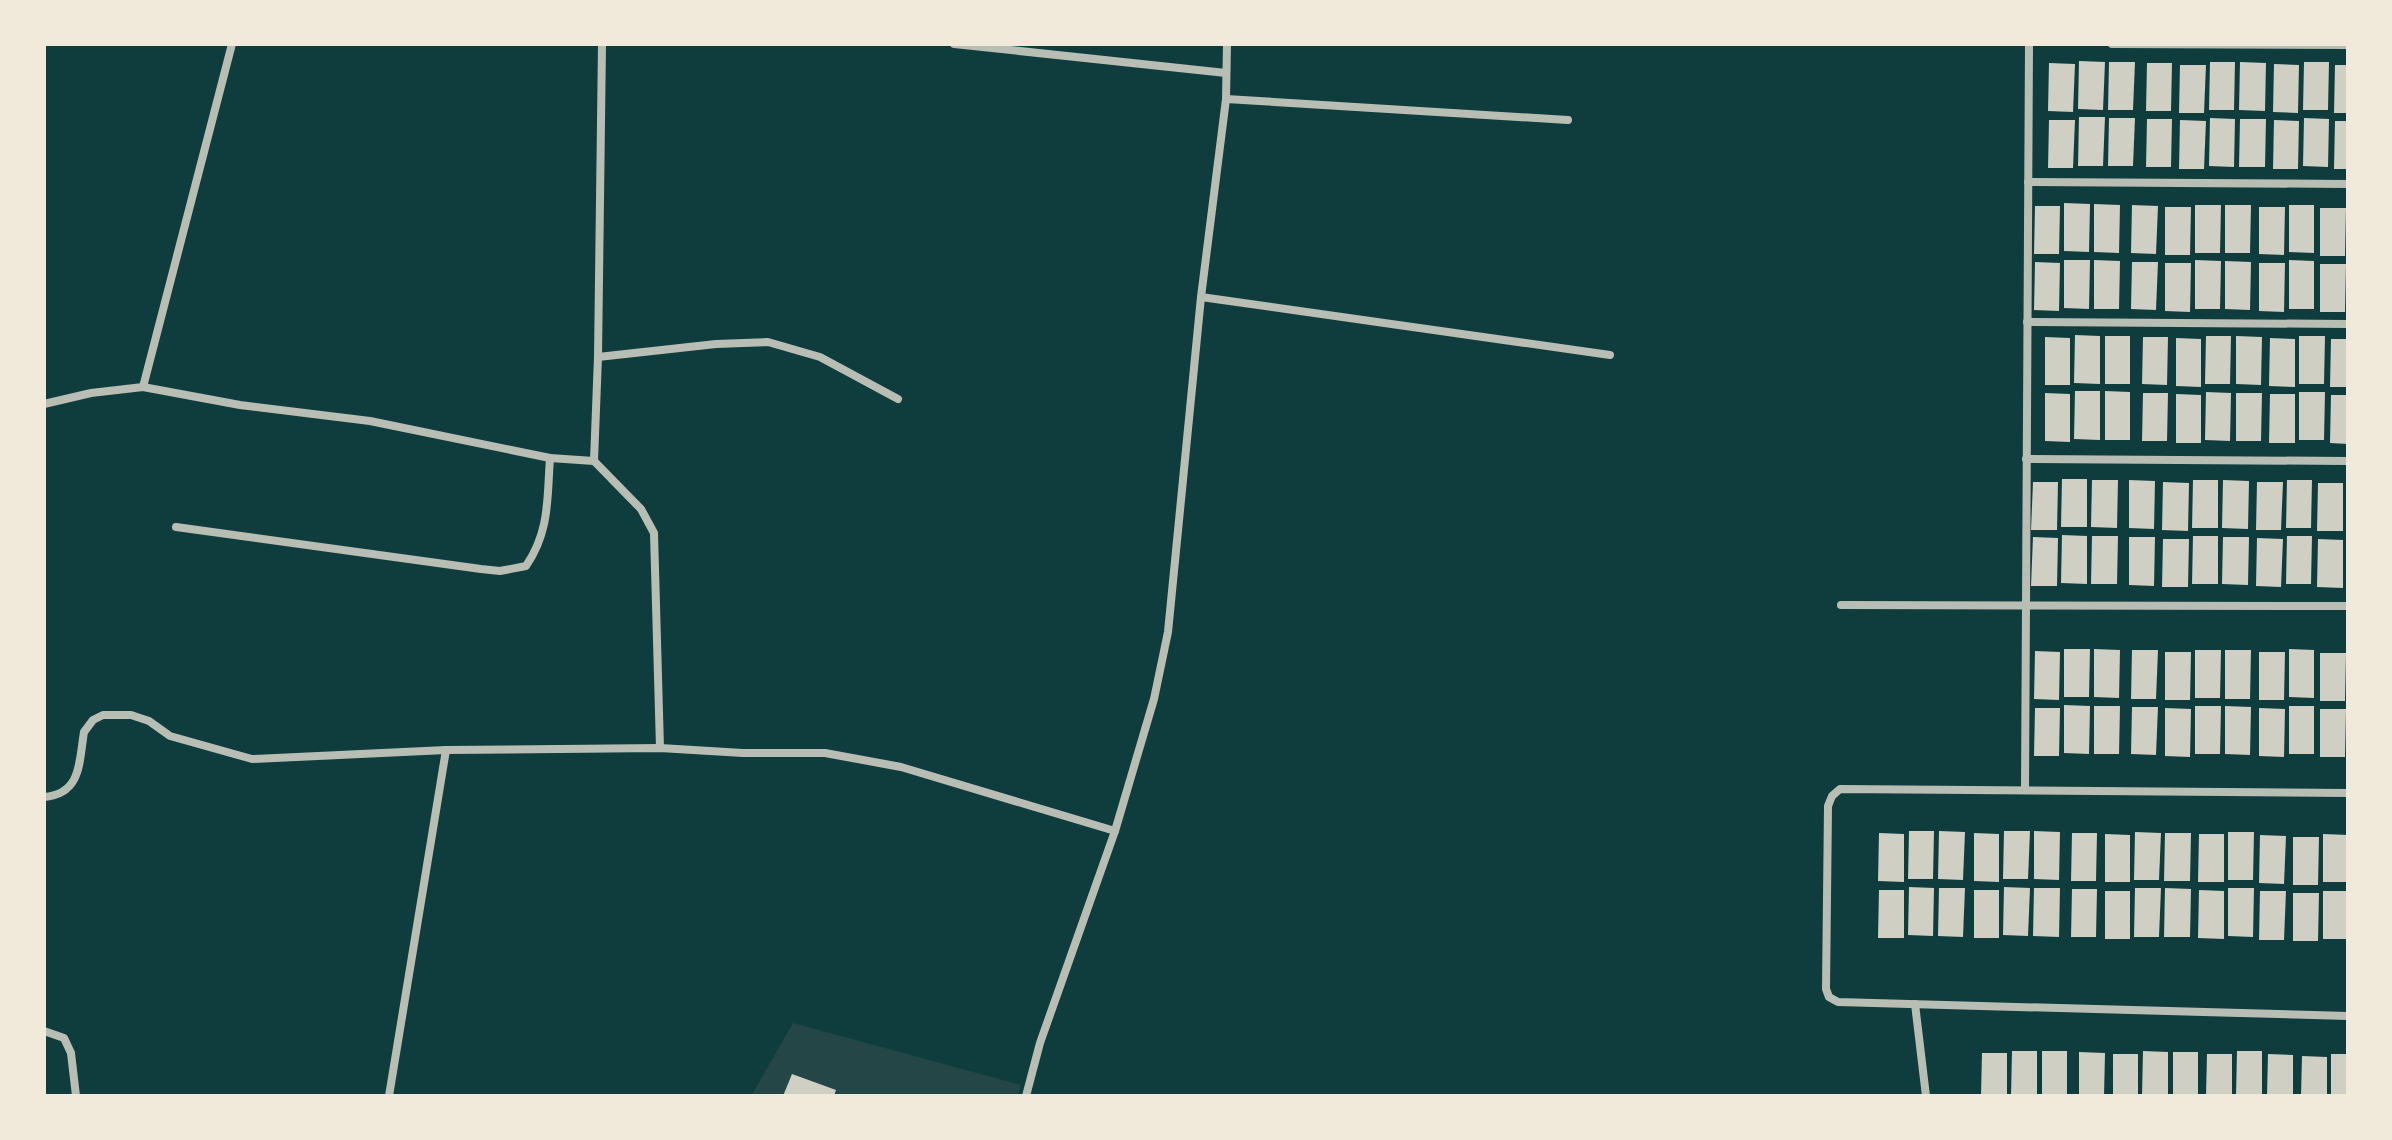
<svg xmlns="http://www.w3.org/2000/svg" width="2392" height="1140" font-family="Quicksand,sans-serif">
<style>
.green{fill:#244646}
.building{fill:#cfcfc3}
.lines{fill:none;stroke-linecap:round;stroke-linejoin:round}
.minor{stroke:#b8beb3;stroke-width:8}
</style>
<rect width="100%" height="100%" fill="#0f3d3e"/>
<path class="green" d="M793 1023 1021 1085 1018 1096H751Z"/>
<g class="building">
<path d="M2079 61 2105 62 2103 110 2078 109Z"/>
<path d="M2109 62H2135L2133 110H2108Z"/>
<path d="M2210 62H2235L2234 110H2209Z"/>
<path d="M2240 62 2266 63 2265 111 2239 110Z"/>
<path d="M2304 62H2329L2328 110H2303Z"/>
<path d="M2049 63 2075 64 2073 112 2048 111Z"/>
<path d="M2147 63H2172L2171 111H2146Z"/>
<path d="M2274 64 2299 65 2298 113 2273 112Z"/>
<path d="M2180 65H2206L2204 113H2179Z"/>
<path d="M2335 65H2348V113H2334Z"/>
<path d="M2079 117H2105L2103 166H2078Z"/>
<path d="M2109 118H2135L2133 166H2108Z"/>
<path d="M2210 118 2235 119 2234 167 2209 166Z"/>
<path d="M2304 118 2329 119 2328 167 2303 166Z"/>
<path d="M2147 119H2172L2171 167H2146Z"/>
<path d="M2240 119H2266L2265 167H2239Z"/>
<path d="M2049 120H2075L2073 168H2048Z"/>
<path d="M2180 120 2206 121 2204 169H2179Z"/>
<path d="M2274 120 2299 121 2298 169H2273Z"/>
<path d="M2335 121H2348V169H2334Z"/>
<path d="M2064 203 2090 204 2089 252 2064 251Z"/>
<path d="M2094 204 2120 205 2119 253 2094 252Z"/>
<path d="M2132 205 2158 206 2156 254 2131 253Z"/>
<path d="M2195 205H2221L2220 253H2195Z"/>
<path d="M2225 205H2251L2250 253H2225Z"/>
<path d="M2289 205H2314V253L2289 252Z"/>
<path d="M2035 206H2060L2059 254H2034Z"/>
<path d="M2165 207H2191L2190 255H2165Z"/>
<path d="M2259 207H2285L2284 255 2259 254Z"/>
<path d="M2320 208H2346L2345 256H2320Z"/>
<path d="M2064 260H2090L2089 309 2064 308Z"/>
<path d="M2094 260 2120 261 2119 309H2094Z"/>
<path d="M2195 260 2221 261 2220 309H2195Z"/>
<path d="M2289 260 2314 261V309H2289Z"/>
<path d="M2225 261 2251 262 2250 310 2225 309Z"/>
<path d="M2035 262 2060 263 2059 311 2034 310Z"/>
<path d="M2132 262H2158L2156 310 2131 309Z"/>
<path d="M2165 263H2191L2190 312 2165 311Z"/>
<path d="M2259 263H2285L2284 312 2259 311Z"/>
<path d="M2320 264H2346L2345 312H2320Z"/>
<path d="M2075 335 2100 336V384L2074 383Z"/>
<rect x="2105" y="336" width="25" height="48"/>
<path d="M2206 336H2231L2230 384H2205Z"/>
<path d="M2236 336 2262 337 2261 385 2236 384Z"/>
<path d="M2299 336H2325L2324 384H2299Z"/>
<path d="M2045 337 2070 338V385H2045Z"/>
<path d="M2143 337H2168L2167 385 2142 384Z"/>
<path d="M2176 338 2201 339V387L2176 386Z"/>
<path d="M2270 338 2295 339V387L2269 386Z"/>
<path d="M2331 339H2348V387H2330Z"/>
<path d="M2075 391H2100V440L2074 439Z"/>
<path d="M2105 391 2130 392V440H2105Z"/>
<path d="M2206 392 2231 393 2230 441 2205 440Z"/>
<path d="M2299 392H2325L2324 440H2299Z"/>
<path d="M2045 393 2070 394V442L2045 441Z"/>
<path d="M2143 393H2168L2167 441H2142Z"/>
<path d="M2236 393H2262L2261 441H2236Z"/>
<path d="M2176 394 2201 395V443H2176Z"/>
<path d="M2270 394H2295V443H2269Z"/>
<path d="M2331 395H2348V444L2330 443Z"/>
<path d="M2062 479H2087V527H2061Z"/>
<path d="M2092 480H2118L2117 528 2091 527Z"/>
<path d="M2129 480 2155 481 2154 529 2129 528Z"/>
<path d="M2193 480H2218V528H2192Z"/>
<path d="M2223 480 2249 481 2248 529 2222 528Z"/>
<path d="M2287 480H2312L2311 528H2286Z"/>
<path d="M2033 482H2058L2057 530H2031Z"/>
<path d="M2163 482 2189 483 2188 531 2162 530Z"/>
<path d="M2257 482H2283L2281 530H2256Z"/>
<path d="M2318 483H2343V531H2317Z"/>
<path d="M2062 535 2087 536V584L2061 583Z"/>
<path d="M2092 536H2118L2117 584H2091Z"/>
<path d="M2193 536H2218V584H2192Z"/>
<path d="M2287 536H2312L2311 584H2286Z"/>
<path d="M2033 537 2058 538 2057 586H2031Z"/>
<path d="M2129 537H2155L2154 586 2129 585Z"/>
<path d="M2223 537H2249L2248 585 2222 584Z"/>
<path d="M2257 538 2283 539 2281 587 2256 586Z"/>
<path d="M2163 539H2189L2188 587H2162Z"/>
<path d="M2318 539 2343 540V588L2317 587Z"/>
<path d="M2064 649H2090L2089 697H2064Z"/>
<path d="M2094 649 2120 650 2119 698 2094 697Z"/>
<path d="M2289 649 2314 650V698L2289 697Z"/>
<path d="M2132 650H2158L2156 699H2131Z"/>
<path d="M2195 650H2221L2220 698H2195Z"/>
<path d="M2225 650H2251L2250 699H2225Z"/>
<path d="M2035 651 2060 652 2059 700 2034 699Z"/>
<path d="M2165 652H2191L2190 700H2165Z"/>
<path d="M2259 652H2285L2284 700H2259Z"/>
<path d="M2320 653H2346L2345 701H2320Z"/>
<path d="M2064 705 2090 706 2089 754 2064 753Z"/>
<path d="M2094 706H2120L2119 754H2094Z"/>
<path d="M2195 706H2221L2220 754H2195Z"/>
<path d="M2225 706 2251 707 2250 755 2225 754Z"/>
<rect x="2289" y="706" width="25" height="48"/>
<path d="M2132 707H2158L2156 755 2131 754Z"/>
<path d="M2035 708H2060L2059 756H2034Z"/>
<path d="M2165 708 2191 709 2190 757 2165 756Z"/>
<path d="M2259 708 2285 709 2284 757 2259 756Z"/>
<path d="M2320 709H2346L2345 757H2320Z"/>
<path d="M1909 831H1934L1933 879H1908Z"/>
<path d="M1939 831 1965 832 1963 880 1938 879Z"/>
<path d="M2004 831H2030L2028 879H2003Z"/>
<path d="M2034 831 2060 832 2059 880 2034 879Z"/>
<path d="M2135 832 2161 833 2159 880H2134Z"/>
<path d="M2228 832H2254L2253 880H2228Z"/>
<path d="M1879 833 1904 834V882L1878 881Z"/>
<path d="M1974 833 1999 834V882L1974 881Z"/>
<path d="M2072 833H2097L2096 881H2071Z"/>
<path d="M2165 833H2191L2190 881H2164Z"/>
<path d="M2105 834 2130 835V882H2105Z"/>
<path d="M2199 834H2224V882H2198Z"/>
<path d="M2323 834 2348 835V882H2323Z"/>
<path d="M2260 835 2286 836 2284 884 2259 883Z"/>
<path d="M2293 837H2319L2318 885H2293Z"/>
<path d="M1909 887 1934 888 1933 936 1908 935Z"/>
<path d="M2004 887 2030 888 2028 936 2003 935Z"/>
<path d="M1939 888H1965L1963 937 1938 936Z"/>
<path d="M2034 888H2060L2059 937 2033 936Z"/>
<path d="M2135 888H2161L2159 937H2134Z"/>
<path d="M2165 888 2191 889 2190 937H2164Z"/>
<path d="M2228 888H2254L2253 937 2228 936Z"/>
<path d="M2072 889H2097L2096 937H2071Z"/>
<path d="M1879 890H1904V938H1878Z"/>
<rect x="1974" y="890" width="25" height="48"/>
<path d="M2199 890 2224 891V939L2198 938Z"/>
<rect x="2105" y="891" width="25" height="48"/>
<path d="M2260 891H2286L2284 940H2259Z"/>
<rect x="2323" y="891" width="25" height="48"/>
<path d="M2293 893H2319L2318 941H2293Z"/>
<path d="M2012 1051H2037V1096H2011Z"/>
<rect x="2042" y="1051" width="25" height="45"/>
<path d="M2143 1051 2168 1052V1096H2142Z"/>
<path d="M2237 1051H2262V1096H2236Z"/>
<path d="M2079 1052 2105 1053 2104 1096H2079Z"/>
<rect x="2173" y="1052" width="25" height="44"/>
<path d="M1982 1053H2007V1096H1981Z"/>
<rect x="2113" y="1054" width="25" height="42"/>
<path d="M2207 1054H2232V1096H2206Z"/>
<path d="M2268 1054 2293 1055V1096H2267Z"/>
<rect x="2331" y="1054" width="17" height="42"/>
<path d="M2302 1056 2327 1057V1096H2301Z"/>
<path d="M792 1074 836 1090 834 1096H783Z"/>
</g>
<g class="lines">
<g class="minor">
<path d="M954 44 1226 73"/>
<path d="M2112 44 2348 45"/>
<path d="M1226 99 1568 120"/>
<path d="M2028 182 2348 184"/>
<path d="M1201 297 1610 355"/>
<path d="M2027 322 2348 324"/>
<path d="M598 357 716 344 768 342 820 357 898 399"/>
<path d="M143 387 232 44"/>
<path d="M44 404 91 393 143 387 240 405 370 421 550 458 594 461 641 509 654 533 660 748"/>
<path d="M2026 459 2348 461"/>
<path d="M594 461 598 357 602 44"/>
<path d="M176 527 481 569 500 571 526 566C550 531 547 498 550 458"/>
<path d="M1841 605 2348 606"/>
<path d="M2025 790 2029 44"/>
<path d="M2348 793 1840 789 1832 796 1828 806 1826 989 1829 997 1838 1002 2348 1016"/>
<path d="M44 797C82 794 79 761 84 732L93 720 103 715H131L149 721 170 736 252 759 446 750 660 748 743 753H825L901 767 1115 831"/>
<path d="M1915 1004 1926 1096"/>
<path d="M44 1031 64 1038 71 1053 76 1096"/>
<path d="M389 1096 446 750"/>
<path d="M1026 1096 1040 1043 1115 831 1154 699 1168 632 1201 297 1226 99 1227 44"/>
</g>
</g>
<rect width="2392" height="1140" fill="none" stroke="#f1e9da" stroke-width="92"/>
</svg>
